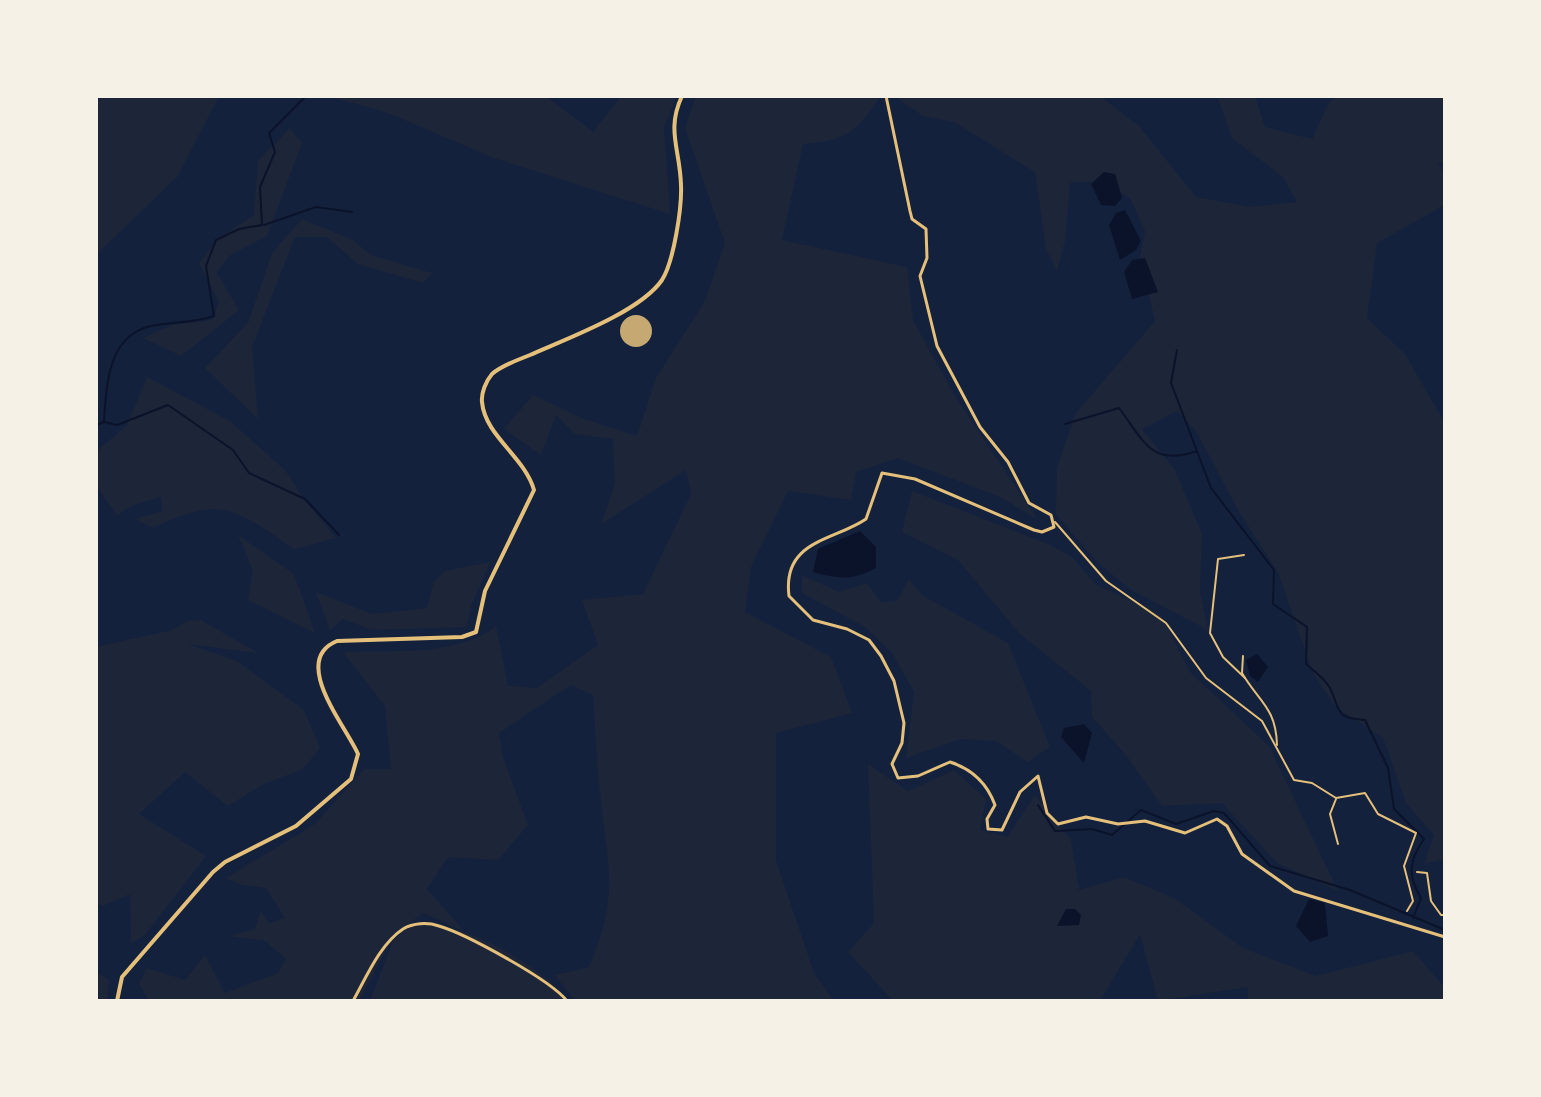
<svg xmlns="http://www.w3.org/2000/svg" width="1541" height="1097" font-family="Inter,sans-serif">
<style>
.green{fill:#1d2539}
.water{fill:#0b132b}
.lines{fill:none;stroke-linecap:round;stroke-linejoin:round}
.stream{stroke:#0b132b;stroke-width:2}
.building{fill:#c6a872}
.service{stroke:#e5c07b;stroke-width:2}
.minor{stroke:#e5c07b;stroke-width:3}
.tertiary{stroke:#e5c07b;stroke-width:4}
</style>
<rect width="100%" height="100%" fill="#14213d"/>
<g class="green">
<path d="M96 96H219L178 176 96 255Z"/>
<path d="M328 96H546L593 132 621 96H677L664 127 670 214 494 158 388 113Z"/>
<path d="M696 96H881C855 133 849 140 803 144L782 240 907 267 913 320 955 396 1037 519 1000 497 898 458 856 472 851 500 788 491 751 567 745 612 831 657 852 713 776 733V860L814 973 834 1001H575L555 975 589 967C620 895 608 866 600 793 597 761 595 728 593 695L571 685 499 733 503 757 528 825 498 860 448 857 427 889 464 931 423 913 410 923C451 916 546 965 565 1001H370L393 941 408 926 393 937 359 1001H149L139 984 147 968 185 980 205 955 225 993 278 973 286 959 265 941 230 936 255 929 261 910 269 923 285 918 266 888 242 885 226 878 315 824 364 769H391L385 706 343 652C392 650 457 657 496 626L508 686 537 688 598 645 582 600 643 594 691 494 686 470 601 524 615 484 613 439 575 434 556 415 541 455 504 429 533 395 584 419 637 436 656 378 705 301 725 243 685 128Z"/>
<path d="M894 96H1100L1139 126 1196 197 1250 207 1297 202 1283 177 1232 138 1217 96H1255L1265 127 1312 139 1329 102 1338 96H1445V162H1438L1445 175V205L1377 243 1367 318 1405 354 1445 423V859L1424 864 1434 835 1406 803 1383 738 1335 706 1313 673 1278 572 1239 512 1196 431 1177 411 1142 429 1175 470 1202 534 1200 592 1208 630 1131 590 1097 562 1056 514 1057 467 1076 413 1155 321 1140 258 1145 231 1130 198 1099 181 1070 183 1065 241 1057 271 1046 249 1035 172 954 122 923 116Z"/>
<path d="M290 128 302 143 267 236 229 256 217 273 239 310 181 356 143 338 172 325 212 320 219 302 199 263 219 238 254 215 258 161Z"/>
<path d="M302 219 353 240 371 255 432 273 423 283 358 264 327 237H295L252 347 258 419 205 368 248 323 272 253Z"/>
<path d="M147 377 230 421 285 470 305 501 336 538 294 549C234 508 222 495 153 528L135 519 162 511 161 497 134 505 117 515 96 486V452L127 425Z"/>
<path d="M912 491 1048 544 1072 557 1095 584 1160 614 1191 673 1269 746 1338 891 1277 863 1222 803 1162 806 1126 755 1092 717 1091 691 1019 633 958 560 902 532Z"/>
<path d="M238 535 294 574 315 633 248 600 253 571Z"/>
<path d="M490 562 471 606 467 627 372 630 343 619 330 630 316 592 372 614 427 608 434 581 445 571Z"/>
<path d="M802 575 839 592 867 583 881 602 897 601 909 579 922 595 1008 643 1050 747 1028 762 996 741 961 739 906 758 914 692 892 653 865 627 802 593Z"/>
<path d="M201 620 258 653 187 644 237 661 304 710 320 748 303 769 262 785 228 806 185 772 139 814 206 856 144 936 131 943 130 894 103 906 96 903V647L172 630 187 621Z"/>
<path d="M868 764 908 791 954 770 986 799 980 830 1007 837 1035 795 1071 840 1079 890 1124 877 1174 898 1243 948 1316 976 1413 951 1445 988V1001H1248V987L1158 1001 1140 934 1100 1001H893L848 952 874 923Z"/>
<path d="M96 972 109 980 107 1001H96Z"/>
</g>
<g class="water">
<path d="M1104 172 1115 174 1122 198 1115 206 1101 205 1091 184Z"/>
<path d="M1125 210 1141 241 1136 250 1120 260 1109 225 1116 213Z"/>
<path d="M1145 258 1158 292 1132 299 1124 272 1132 260Z"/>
<path d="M860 531 876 547V568C852 581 839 579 813 572L818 549Z"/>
<path d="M1257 654 1268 667 1258 682 1250 676 1246 660Z"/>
<path d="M1084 724 1092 733 1084 763 1061 737 1064 728Z"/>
<path d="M1309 899 1325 903 1328 936 1310 942 1296 926Z"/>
<path d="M1066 909H1075L1081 915 1079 925 1057 926Z"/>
</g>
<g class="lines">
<g class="stream">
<path d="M264 225 316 207 352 212"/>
<path d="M1177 350 1171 383 1192 438 1211 488 1274 570 1273 604 1307 627 1306 664C1314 671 1325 679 1330 688 1341 711 1334 718 1365 720L1388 768 1394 809 1424 839C1409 860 1407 875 1421 898L1413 918"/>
<path d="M104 422 117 425 168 405 233 450 249 473 305 499 339 535"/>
<path d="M1065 424 1119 408C1144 441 1151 467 1197 451"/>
<path d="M96 425 104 422C106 388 107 339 147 327 169 321 192 324 214 316L206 266 216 240 239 229 262 225 260 187 275 152 269 133 306 96"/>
<path d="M1038 805 1055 831 1092 829 1112 835 1141 810 1176 824 1214 811 1224 813 1270 866 1350 890 1445 930"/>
</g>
</g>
<circle class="building" cx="636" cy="331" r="16"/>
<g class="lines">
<g class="service">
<path d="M1055 522 1106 581 1166 623 1206 678 1262 721 1294 780 1312 783 1336 798 1365 793 1378 814 1416 833 1404 866 1413 901 1407 911"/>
<path d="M1244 555 1218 559 1210 633 1223 657 1245 678"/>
<path d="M1243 656 1242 673C1258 701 1276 707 1277 745"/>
<path d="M1336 799 1330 814 1338 844"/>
<path d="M1417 872 1427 873 1431 901 1441 915H1445"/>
</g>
<g class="minor">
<path d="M886 96 910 211 912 219 926 229 927 258 920 276 937 346 980 427 1008 462 1029 503 1051 515 1054 527 1042 532 1034 530 915 479 882 473 866 519C834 541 782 540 789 596L813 620 847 629 869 640 881 656 894 681 904 723 902 743 892 764 898 778 918 776 950 762C972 769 987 783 995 805L987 819 988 829 1002 830 1020 792 1038 776 1047 813 1058 824 1086 817 1118 824 1145 821 1185 833 1217 819 1227 826 1242 854 1294 891 1445 937"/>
<path d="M353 1001C366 978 380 944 403 929 413 923 427 922 439 926 466 934 551 980 567 1001"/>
</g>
<path class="tertiary" d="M117 1001 122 977 213 872 225 862 296 826 351 779 358 754C345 725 290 660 337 641L462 637 476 632 485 591 534 490C525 457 485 436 482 402 481 393 486 381 492 374 502 365 518 360 530 355 566 339 640 312 662 280 674 261 682 207 681 185 680 149 666 130 682 96"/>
</g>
<rect width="1541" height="1097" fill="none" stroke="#f6f1e7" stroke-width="196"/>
</svg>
